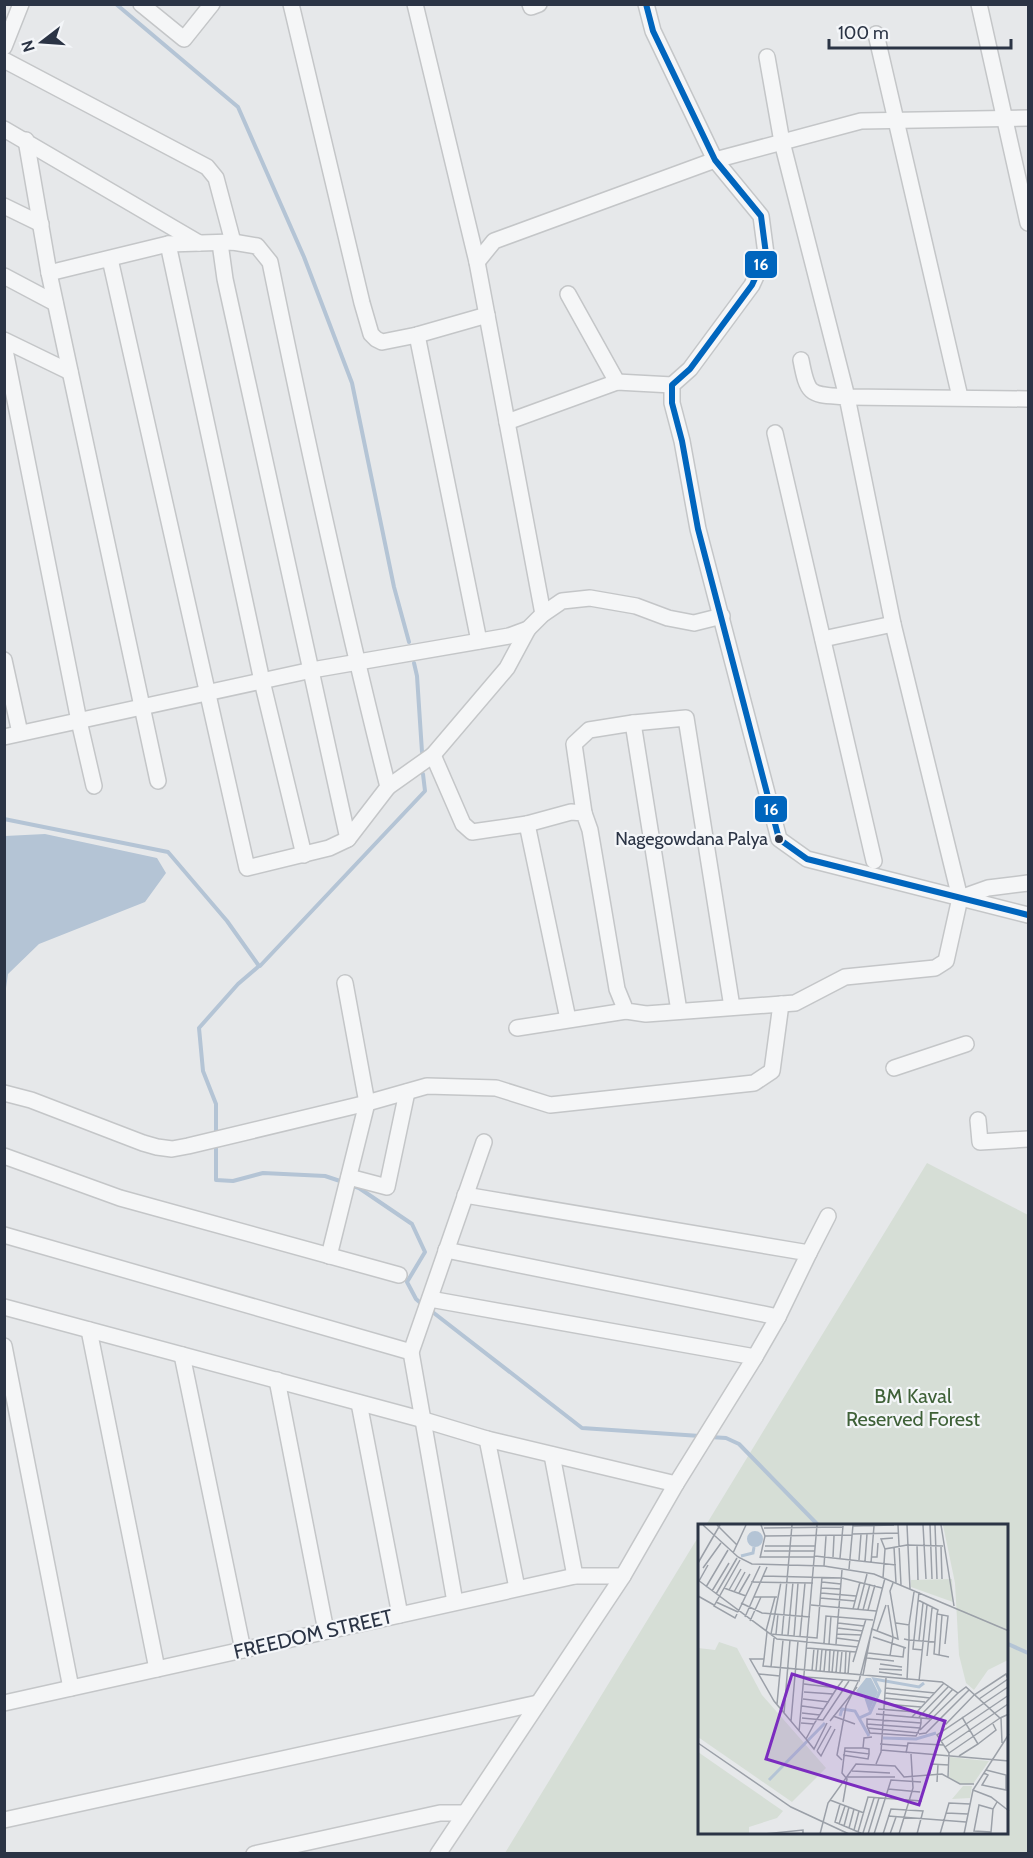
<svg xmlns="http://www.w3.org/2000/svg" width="1033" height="1858" font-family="Cabin,sans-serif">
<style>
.green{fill:#d6ded6}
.water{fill:#b4c4d5}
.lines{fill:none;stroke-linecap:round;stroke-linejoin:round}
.stream{stroke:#b4c4d5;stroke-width:4}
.minor-casing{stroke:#c4c6c8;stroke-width:18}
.minor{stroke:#f5f6f7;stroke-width:15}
.bus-1-casing{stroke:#f4f6f9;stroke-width:10}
.bus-1{stroke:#0065bd;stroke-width:6}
.bus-dot{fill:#2b3445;stroke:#f4f6f9;stroke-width:2}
.labels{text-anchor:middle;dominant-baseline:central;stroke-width:4.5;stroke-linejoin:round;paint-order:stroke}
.bus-label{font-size:18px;fill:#2b3445;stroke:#f4f6f9;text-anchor:end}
.park-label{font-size:20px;fill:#3f6138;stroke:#f4f6f9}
.street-label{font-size:20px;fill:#2b3445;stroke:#f4f6f9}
.inset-river{fill:none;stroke:#b4c4d5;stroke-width:3}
.inset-road{fill:none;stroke:#9ba0a8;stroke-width:1.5}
.view{fill:#7b2cbf;fill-opacity:0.15;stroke:#7b2cbf;stroke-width:3}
.inset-edge{fill:none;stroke:#2b3445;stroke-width:3}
.line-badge{stroke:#f4f6f9;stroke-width:2}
.badge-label{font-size:16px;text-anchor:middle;font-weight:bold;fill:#fff}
</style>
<rect width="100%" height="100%" fill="#e6e8ea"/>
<path class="green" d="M927 1163 1028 1215V1853H505L700 1534V1832H1008V1525H706Z"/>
<path class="water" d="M45 834 157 858 166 873 145 902 39 944 8 974 5 995V836Z"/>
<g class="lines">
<g class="stream">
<path d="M116 4 238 107 304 257 352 383 394 587 409 642"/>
<path d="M414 663 417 676 422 752"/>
<path d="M4 819 168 852 227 921 259 966 238 984 199 1028 203 1071 216 1104V1135"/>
<path d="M260 966 425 791 423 774"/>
<path d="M216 1142V1180L233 1181 263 1173 325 1176 343 1182"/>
<path d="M350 1185 359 1188 412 1224 425 1252 407 1282 416 1299 424 1306"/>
<path d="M430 1310 582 1428 700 1436"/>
<path d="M710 1437 726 1438 739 1444 818 1525"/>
<path d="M1008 1644 1028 1653"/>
</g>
<defs>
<g id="minor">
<path d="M141 4 184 39 212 4"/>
<path d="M291 4 362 303 371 334 376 339 382 342 417 335 487 315"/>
<path d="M415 4 477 262 543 614"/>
<path d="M530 4 531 7 539 4"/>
<path d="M646 4 653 31 715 160 761 216 766 254 752 285 690 369 672 385V403L682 441 698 529 779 839 807 859 1028 915"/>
<path d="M979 4 1028 223"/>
<path d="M876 34 960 397"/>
<path d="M4 47 21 4"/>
<path d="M767 57 782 142 847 397 1028 399"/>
<path d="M4 60 207 167 216 178 233 242"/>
<path d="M4 129 199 243"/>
<path d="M26 140 49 273 158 781"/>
<path d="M4 206 41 224"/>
<path d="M220 243 225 279 348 839"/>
<path d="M168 244 262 681 304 855"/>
<path d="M477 262 494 241 715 160 861 121 1028 118"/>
<path d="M49 273 168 244 233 242 257 246 270 262C306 438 344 613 388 787L348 839 329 848 247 868 110 259"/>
<path d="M4 276 55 303"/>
<path d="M568 294 617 382"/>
<path d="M417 335 479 641"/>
<path d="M4 340 70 372"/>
<path d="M4 345 79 721 94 786"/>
<path d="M507 422 617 382 672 385"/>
<path d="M775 433 874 861"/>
<path d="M823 639 893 624"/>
<path d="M4 660 20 733"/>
<path d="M633 723 686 718 732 1007"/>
<path d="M4 737 312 670 509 636 528 629 543 614 562 601 590 598 636 606 668 618 694 623 722 616"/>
<path d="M433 755 463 824 472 832 527 824 571 812 584 813 590 830 617 989 626 1011 646 1014 795 1003 845 977 935 968 946 961 960 898 893 624 847 397C811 394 808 398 801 360"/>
<path d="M388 787 433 755 507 668 528 629"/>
<path d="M584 813 574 744 589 730 633 723 679 1011"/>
<path d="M527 824 568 1019"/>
<path d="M960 898 988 888 1028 883"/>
<path d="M517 1028 626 1011"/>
<path d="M894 1068 966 1044"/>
<path d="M4 1093 31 1100 143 1143 157 1147 172 1149 188 1146 367 1103 427 1086 496 1088 550 1105 754 1083 772 1071 781 1004"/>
<path d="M978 1120 980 1142 1028 1139"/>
<path d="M4 1156 120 1198 399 1275"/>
<path d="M349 1177 387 1187 407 1092"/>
<path d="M465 1195 809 1253 778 1317"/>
<path d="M4 1235 411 1352 455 1602"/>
<path d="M446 1250 778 1317 755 1357"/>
<path d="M809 1253 828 1216"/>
<path d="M329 1256 367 1103 345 983"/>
<path d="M430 1299 755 1357 676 1484"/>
<path d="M4 1307 424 1420 487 1439 517 1588"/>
<path d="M89 1330 157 1669"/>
<path d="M4 1346 71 1688"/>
<path d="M411 1352 484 1142"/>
<path d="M182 1355 243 1650"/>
<path d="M277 1380 326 1631"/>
<path d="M359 1403 400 1615"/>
<path d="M552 1455 575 1576"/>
<path d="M4 1703 575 1576H623"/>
<path d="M4 1820 538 1703"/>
<path d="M254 1854 440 1813H465"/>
<path d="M438 1854 623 1576 676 1484 487 1439"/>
</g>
</defs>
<use href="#minor" class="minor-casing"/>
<use href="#minor" class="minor"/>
<defs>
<path id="bus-1" d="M646 4 653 31 715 160 761 216 766 254 752 285 690 369 672 385V403L682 441 698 529 779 839 807 859 1028 915"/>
</defs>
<use href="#bus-1" class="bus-1-casing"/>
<use href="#bus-1" class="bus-1"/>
</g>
<circle class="bus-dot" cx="779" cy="839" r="5"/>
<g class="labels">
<g class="bus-label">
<text x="768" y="839">Nagegowdana Palya</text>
</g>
<g class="park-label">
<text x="913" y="1396">BM Kaval<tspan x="913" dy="23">Reserved Forest</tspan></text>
</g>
<g class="street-label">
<text transform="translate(313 1634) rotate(-13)">FREEDOM STREET</text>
</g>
</g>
<g transform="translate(698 1524)">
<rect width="310" height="310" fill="#e6e8ea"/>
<path d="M245 1H310V136L290 146 276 166 268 159 261 131 257 59ZM254 55 255 78 213 63V56ZM21 118 39 124 64 171 128 244 94 278 0 213V124L17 126ZM0 228 85 287 79 294 51 303V310H0ZM252 233 279 236 291 237 275 260H262L251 253ZM265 262H274L272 274 254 275Z" fill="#d6ded6"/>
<path d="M49 15a8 8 0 1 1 16 0a8 8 0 1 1-16 0ZM168 154H173L180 168 171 188 166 173 158 167Z" fill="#b4c4d5"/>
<path class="inset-river" d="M43 32 55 29 56 23M142 192 144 185 157 187 161 194 172 189 182 167 176 155 221 163 226 159M161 194 171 212M185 214 218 215 238 209M71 256 127 199"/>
<path class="inset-road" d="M5 1 40 33 54 40 126 42 176 50 311 107M19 1 39 21M200 1 203 61M209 1 212 65M225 1 228 55M232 1 234 55M237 1 239 55M243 1 256 82M155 2 196 1M66 4 145 3M154 10 200 9M67 12 154 11M219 21 220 56M67 22H117M196 23 198 59M243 23 244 55M187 25 183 15 195 14M66 27H117M35 29 48 1M117 32 198 41M63 33H116M135 33 136 12M173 33H179L180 19M62 34 67 12 63 1M142 34 145 2M161 36 163 10M167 37 169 10M0 39 22 1M173 39 176 2M126 42 128 12M5 44 23 19M151 45 155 1M65 52 144 54 184 64M185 54 187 25 209 21 245 22M0 56 79 115 160 123M1 57 10 41M53 58 115 59M124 58 143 60M8 63 30 26M26 64 48 72M123 64 143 65M31 66 43 45M14 67 31 39M36 68 47 48M221 68 215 125 225 126M41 69 52 50M123 69 158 72M18 70 39 34M0 72 16 81M56 73H79M122 74 157 77M220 76 240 86 239 90 250 92 247 120M18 78 40 88M43 79 64 89 112 93M113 81 178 87M190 81 195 113 192 132M155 85 162 58M160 85 169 50M165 86 172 60M170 86 177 61M40 88 62 42M39 90 37 94 16 82 42 36M239 90 236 130 251 133M47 93 69 43M52 97 63 73M140 99 166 102M198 99 211 101 216 68M139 104 165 107M174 105 200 115 192 67 195 59M68 107 77 73M179 107 188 81M69 108 66 135H52L76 177 108 215 116 200M72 110 84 111 94 1M73 110 83 58M78 110 80 90M139 110 163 111M84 111 119 114 124 53M90 111 95 58M96 112 100 59M102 112 107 59M175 113 208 124M138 114 161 117M206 115 211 116V101M221 116 225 79M126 119 128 92 175 96M131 120 133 92M138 120 144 46M109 124 158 128M170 129 205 133 206 124M241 131 244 91M229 132 234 84M169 134 196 137M66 135 65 142 244 158 260 169 268 163 302 194 311 190M155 138 168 95M182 140 204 143M73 143 76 114M181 145 204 146M114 147 116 124M118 147 120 125M122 148 124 125M126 148 128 125M131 148 132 125M181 148 204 151M134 149 136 126M138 149 140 126M142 149 144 127M61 150 82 152M147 150 148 127M150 150 152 127M165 151 174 104M107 153 161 157 187 54M209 156 211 116 237 118M221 157 229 81M106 160 139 164 145 156M310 162V190M187 164 237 169M271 166 242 195 248 200 276 171 308 150 310 155M106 168 135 170M187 169 232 174M186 174 227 178M105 175 131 178M281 175 310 155M79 180 85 116M186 180 223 183M104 182 126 185M180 185 218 188M86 189 92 116M104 189 122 191M178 190 234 195M135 192 157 200M214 193 246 159M221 193 251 162M104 194 125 196 151 157M228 194 255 165M303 194 304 219M93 197 100 117M132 197 159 163M103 199 116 200 139 164M223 199 169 195V202L172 209 218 212 222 204 223 199V194M169 200 222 204M169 204 221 209M222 206 260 169M101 208 119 1M221 210 228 209 242 195M108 215 116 225 129 199M243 217 311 171M0 219 93 283 151 310M182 220 209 222M280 220 298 206 295 200M247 223 310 180M183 226 311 237M119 227 123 232 137 205M119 227 133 202M146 227 171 230V225L165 224M208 229 210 219 245 221M251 229 302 194M145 231 170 235 171 230M261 232 280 220 264 193M144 236 139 231 148 182 160 158M178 240 183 228 188 154M154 247 192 249M286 249 290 251 284 261 308 266V251L288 246M232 250 233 240 251 241M149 253H197M250 253 251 229 239 211 310 163M239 258 240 240M190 265 222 268M275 266 311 210M132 276 166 289M145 278 149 255 144 249 147 224H165L166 214 174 213M142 280 137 298 165 310M295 285 281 281 276 307 293 308 295 285 299 278M248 289 270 290M190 292 268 298M141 300 147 282M146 302 151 283M151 304 156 285M156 306 161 287M160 308 170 273 224 277M165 309 176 274M66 310 105 306V310M122 310 130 279 158 240 197 242 206 253 244 250 262 260H276M170 310 181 274M176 310 193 256 223 258M185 310 193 285 225 287 219 310M192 310 198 293M201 310 215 264 213 230M242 310 251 279 272 280M266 310 275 266 293 273 311 287"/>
<path class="view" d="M94 150 247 197 221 281 68 235Z"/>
<rect width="310" height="310" class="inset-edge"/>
</g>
<g class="line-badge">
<rect x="744" y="250" width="34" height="29" rx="6" fill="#0065bd"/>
<rect x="754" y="795" width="34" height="28" rx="6" fill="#0065bd"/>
</g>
<g class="badge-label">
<text x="761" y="270">16</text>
<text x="771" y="815">16</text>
</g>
<rect width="1033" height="1858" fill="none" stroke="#2b3445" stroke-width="12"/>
<g transform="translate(42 42) rotate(253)" stroke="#f4f6f9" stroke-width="4.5" paint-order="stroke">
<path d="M0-4.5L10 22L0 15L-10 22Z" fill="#2b3445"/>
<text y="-9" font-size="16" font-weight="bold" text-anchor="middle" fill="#2b3445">N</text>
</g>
<path d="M829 39v9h182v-9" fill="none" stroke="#2b3445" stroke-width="3"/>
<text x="838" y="39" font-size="18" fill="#2b3445" stroke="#f4f6f9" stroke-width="4.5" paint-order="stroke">100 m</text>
</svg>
